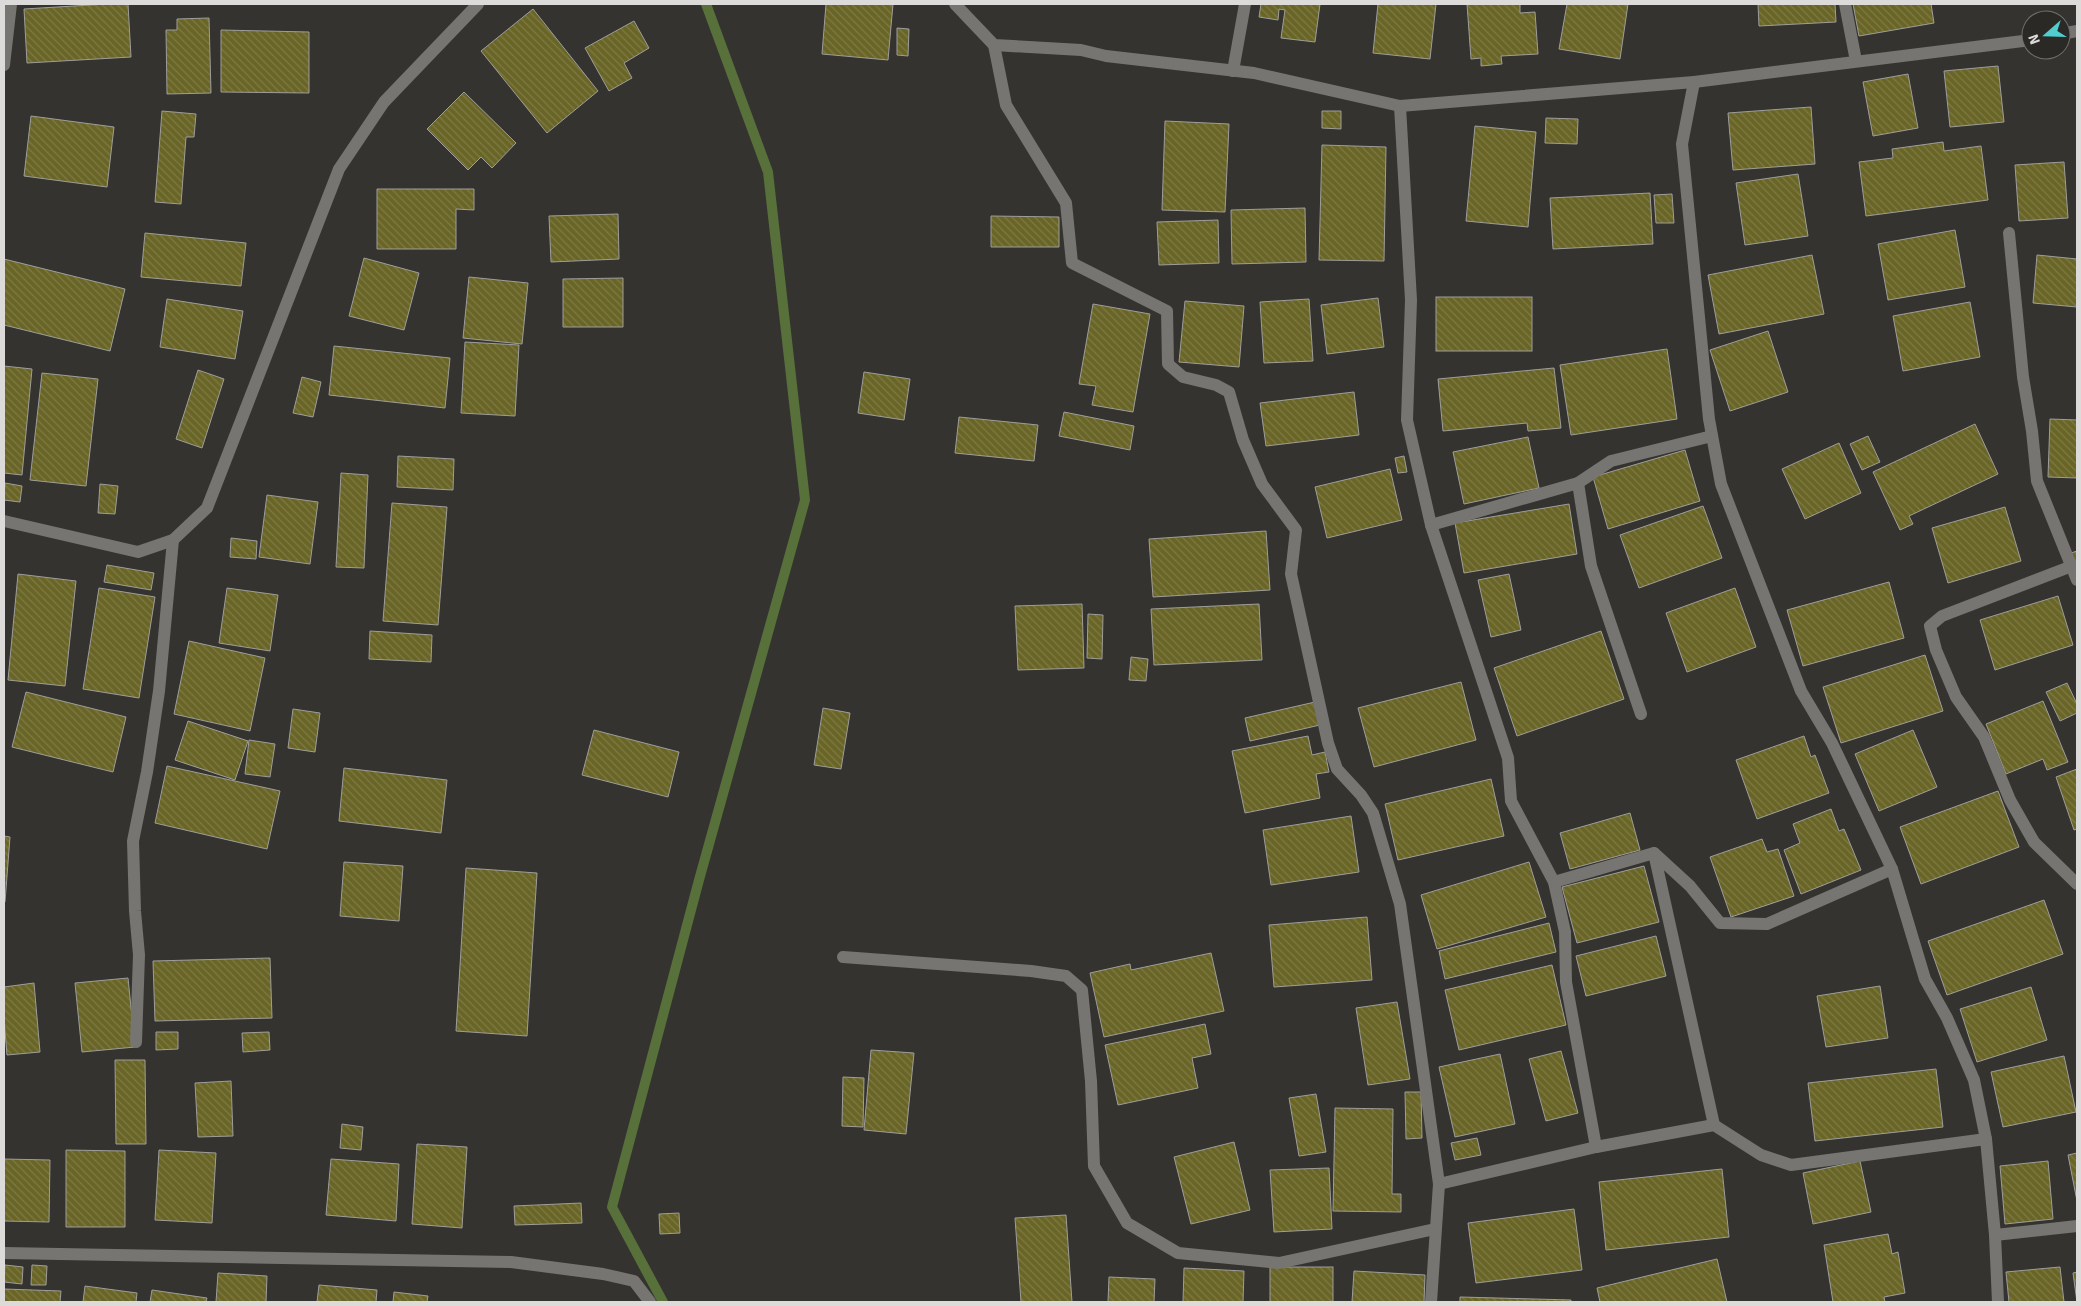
<svg xmlns="http://www.w3.org/2000/svg" width="2081" height="1306" font-family="Signika,sans-serif">
<style>
.lines{fill:none;stroke-linecap:round;stroke-linejoin:round}
.stream{stroke:#58703a;stroke-width:10}
.building{fill:url(#building-back-hatch);stroke:#9e9e9a}
.street{stroke:#777572;stroke-width:12}
</style>
<defs>
<pattern id="building-back-hatch" width="6" height="6" patternUnits="userSpaceOnUse" patternTransform="scale(1.25)"><rect width="6" height="6" fill="#696526"/><path d="M-1 5l2 2M0 0l6 6M5-1l2 2" fill="none" stroke="#7e7a45"/></pattern>
</defs>
<rect width="100%" height="100%" fill="#343330"/>
<g class="lines">
<path class="stream" d="M663 1302 612 1207 699 880 805 500 768 172 706 4"/>
</g>
<g class="building">
<path d="M107 4H128L131 57 27 63 24 9Z"/>
<path d="M826 4H893L888 60 822 54Z"/>
<path d="M1261 4H1320L1315 42 1281 38 1285 10 1279 9 1278 20 1259 17Z"/>
<path d="M1378 4H1436L1430 59 1373 53Z"/>
<path d="M1467 4H1520V13L1535 12 1538 54 1501 56 1502 64 1481 66V58L1471 59Z"/>
<path d="M1567 4H1628L1620 59 1559 49Z"/>
<path d="M1758 4H1835L1836 22 1759 26Z"/>
<path d="M1853 4H1931L1934 23 1859 36Z"/>
<path d="M533 9 598 91 547 133 481 51Z"/>
<path d="M209 18 211 93 167 94 166 30H177V19Z"/>
<path d="M634 21 649 48 624 63 632 78 609 91 585 48Z"/>
<path d="M897 28 909 29 908 56 897 55Z"/>
<path d="M221 30 309 32V93L221 92Z"/>
<path d="M1998 66 2004 122 1950 127 1944 71Z"/>
<path d="M1908 74 1918 128 1873 136 1863 82Z"/>
<path d="M464 92 516 143 492 168 481 157 468 170 427 129Z"/>
<path d="M1811 107 1815 164 1733 170 1728 113Z"/>
<path d="M162 111 196 114 194 137H186L181 204 155 202Z"/>
<path d="M1322 111H1341V129L1322 128Z"/>
<path d="M31 116 114 127 107 187 24 176Z"/>
<path d="M1546 118 1578 119 1577 144 1545 143Z"/>
<path d="M1165 121 1229 124 1225 212 1162 210Z"/>
<path d="M1475 126 1536 132 1528 227 1466 221Z"/>
<path d="M1943 142 1944 151 1981 146 1988 200 1866 216 1859 162 1893 158 1892 149Z"/>
<path d="M1322 145 1386 147 1384 261 1319 260Z"/>
<path d="M2064 162 2068 218 2019 221 2015 165Z"/>
<path d="M1798 174 1808 236 1745 245 1736 183Z"/>
<path d="M377 189H474V210L456 209V249H377Z"/>
<path d="M1650 193 1653 244 1553 249 1550 198Z"/>
<path d="M1672 194 1674 223H1656L1654 195Z"/>
<path d="M1305 208 1306 262 1232 264 1231 210Z"/>
<path d="M618 214 619 259 551 262 549 216Z"/>
<path d="M991 216 1059 217V247H991Z"/>
<path d="M1218 220 1219 263 1159 265 1157 222Z"/>
<path d="M1955 230 1965 287 1888 300 1878 244Z"/>
<path d="M145 233 246 243 241 286 141 277Z"/>
<path d="M1812 255 1824 314 1719 334 1708 275Z"/>
<path d="M2037 255 2077 259V307L2033 303Z"/>
<path d="M364 258 419 273 404 330 349 316Z"/>
<path d="M4 259 125 289 110 351 4 325Z"/>
<path d="M469 277 528 283 522 344 463 338Z"/>
<path d="M623 278V327H563V279Z"/>
<rect x="1436" y="297" width="96" height="54"/>
<path d="M1378 298 1384 347 1327 354 1321 305Z"/>
<path d="M167 299 243 311 235 359 160 347Z"/>
<path d="M1309 299 1313 361 1264 363 1260 302Z"/>
<path d="M1185 301 1244 306 1239 367 1179 362Z"/>
<path d="M1970 302 1980 357 1903 371 1893 316Z"/>
<path d="M1093 304 1150 314 1133 412 1092 405 1096 386 1079 384Z"/>
<path d="M1768 331 1788 392 1730 411 1710 350Z"/>
<path d="M465 342 519 345 515 416 461 413Z"/>
<path d="M334 346 450 358 445 408 329 395Z"/>
<path d="M1667 349 1677 419 1571 435 1560 365Z"/>
<path d="M4 366 32 369 22 475 4 473Z"/>
<path d="M1554 368 1561 428 1528 431 1527 423 1443 431 1438 379Z"/>
<path d="M198 370 224 379 202 448 176 439Z"/>
<path d="M864 372 910 379 904 420 858 413Z"/>
<path d="M42 373 98 379 86 486 30 480Z"/>
<path d="M302 377 321 382 313 417 293 413Z"/>
<path d="M1354 392 1359 435 1266 446 1260 403Z"/>
<path d="M1064 412 1134 426 1130 450 1059 436Z"/>
<path d="M959 417 1038 425 1034 461 955 453Z"/>
<path d="M2050 419 2077 420V478L2048 477Z"/>
<path d="M1975 424 1998 474 1909 516 1913 524 1900 530 1873 472Z"/>
<path d="M1868 436 1880 462 1862 470 1850 444Z"/>
<path d="M1528 437 1539 488 1464 504 1453 452Z"/>
<path d="M1839 443 1861 493 1805 519 1782 469Z"/>
<path d="M1685 450 1700 501 1608 529 1593 477Z"/>
<path d="M398 456 454 459 453 490 397 487Z"/>
<path d="M1404 456 1407 472 1398 473 1395 458Z"/>
<path d="M1390 469 1402 520 1327 538 1315 487Z"/>
<path d="M341 473 368 475 364 568 336 567Z"/>
<path d="M5 483 22 486 20 502 4 500Z"/>
<path d="M100 484 118 486 115 514 98 513Z"/>
<path d="M267 495 318 502 310 564 259 557Z"/>
<path d="M392 503 447 507 438 625 383 621Z"/>
<path d="M1569 504 1577 554 1464 573 1455 523Z"/>
<path d="M1703 506 1722 558 1639 588 1620 535Z"/>
<path d="M2005 507 2021 561 1948 583 1932 528Z"/>
<path d="M1266 531 1270 590 1153 597 1149 539Z"/>
<path d="M231 538 257 541 256 559 230 557Z"/>
<path d="M2077 551V573L2071 553Z"/>
<path d="M107 565 154 573 151 590 104 582Z"/>
<path d="M18 574 76 581 65 686 8 680Z"/>
<path d="M1509 574 1521 630 1491 637 1478 580Z"/>
<path d="M1889 582 1904 638 1803 666 1787 610Z"/>
<path d="M99 588 155 597 139 698 83 689Z"/>
<path d="M227 588 278 595 270 651 219 643Z"/>
<path d="M1735 588 1756 647 1687 672 1666 613Z"/>
<path d="M2058 596 2073 645 1995 670 1980 620Z"/>
<path d="M1082 604 1084 668 1018 670 1015 606Z"/>
<path d="M1259 604 1262 660 1154 665 1151 609Z"/>
<path d="M1088 614 1103 615 1102 659 1087 658Z"/>
<path d="M370 631 432 635 431 662 369 659Z"/>
<path d="M1601 631 1624 699 1517 736 1494 668Z"/>
<path d="M189 641 265 658 250 731 174 714Z"/>
<path d="M1925 655 1943 711 1841 743 1823 687Z"/>
<path d="M1131 657 1148 659 1146 681 1129 680Z"/>
<path d="M1461 682 1476 740 1374 767 1358 708Z"/>
<path d="M2067 683 2077 704V713L2060 721 2046 692Z"/>
<path d="M26 692 126 717 113 772 12 747Z"/>
<path d="M2043 701 2068 762 2047 770 2043 759 2006 774 1986 724Z"/>
<path d="M1315 702 1320 725 1250 741 1245 718Z"/>
<path d="M823 708 850 713 841 769 814 765Z"/>
<path d="M293 709 320 713 315 752 288 748Z"/>
<path d="M188 721 248 741 235 780 175 760Z"/>
<path d="M594 730 679 752 668 797 582 775Z"/>
<path d="M1913 730 1937 787 1879 811 1855 754Z"/>
<path d="M1308 736 1312 755 1325 752 1329 772 1316 774 1320 798 1245 813 1232 751Z"/>
<path d="M1804 736 1811 757 1815 755 1829 793 1757 819 1736 760Z"/>
<path d="M249 740 275 744 270 777 245 774Z"/>
<path d="M167 766 280 791 267 849 155 823Z"/>
<path d="M344 768 447 780 441 833 339 821Z"/>
<path d="M2077 769V829L2074 830 2056 777Z"/>
<path d="M1491 779 1504 836 1398 860 1385 804Z"/>
<path d="M1998 791 2019 847 1921 884 1900 827Z"/>
<path d="M1831 809 1839 831 1844 829 1861 870 1801 894 1784 850 1800 843 1793 824Z"/>
<path d="M1630 813 1640 850 1570 869 1560 833Z"/>
<path d="M1351 816 1359 872 1271 885 1263 830Z"/>
<path d="M4 836 10 837 5 902 4 901Z"/>
<path d="M1762 839 1767 852 1778 849 1794 896 1731 917 1710 857Z"/>
<path d="M344 862 403 866 399 921 340 916Z"/>
<path d="M1529 862 1546 917 1437 949 1421 895Z"/>
<path d="M1644 866 1659 922 1577 943 1562 887Z"/>
<path d="M466 868 537 873 527 1036 456 1031Z"/>
<path d="M2044 900 2063 954 1947 995 1928 941Z"/>
<path d="M1367 917 1372 980 1274 987 1269 925Z"/>
<path d="M1549 923 1556 952 1445 979 1439 951Z"/>
<path d="M1656 936 1666 976 1586 996 1576 956Z"/>
<path d="M1211 953 1224 1011 1104 1037 1090 973 1130 964 1131 970Z"/>
<path d="M270 958 272 1018 155 1021 153 961Z"/>
<path d="M1552 965 1566 1025 1459 1050 1445 990Z"/>
<path d="M128 978 135 1047 82 1052 75 983Z"/>
<path d="M34 983 40 1052 7 1055 4 1019V987Z"/>
<path d="M1880 986 1888 1038 1826 1047 1817 996Z"/>
<path d="M2031 987 2047 1040 1977 1062 1960 1009Z"/>
<path d="M1397 1002 1410 1079 1368 1085 1356 1008Z"/>
<path d="M1205 1024 1211 1054 1192 1058 1198 1088 1118 1105 1105 1045Z"/>
<path d="M156 1032H178V1049L156 1050Z"/>
<path d="M269 1032 270 1050 243 1052 242 1033Z"/>
<path d="M871 1050 914 1053 906 1134 864 1130Z"/>
<path d="M1561 1051 1578 1113 1546 1121 1529 1059Z"/>
<path d="M1500 1054 1515 1124 1455 1137 1439 1067Z"/>
<path d="M2064 1056 2076 1112 2003 1127 1991 1072Z"/>
<path d="M115 1060H145L146 1144H116Z"/>
<path d="M1936 1069 1943 1127 1815 1141 1808 1083Z"/>
<path d="M843 1077 864 1078 863 1127 842 1126Z"/>
<path d="M231 1081 233 1136 198 1137 195 1083Z"/>
<path d="M1405 1092H1421L1422 1138 1406 1139Z"/>
<path d="M1316 1094 1326 1152 1299 1156 1289 1098Z"/>
<path d="M1335 1108 1393 1109 1392 1194H1401V1212L1333 1211Z"/>
<path d="M342 1124 363 1127 361 1150 340 1148Z"/>
<path d="M1477 1138 1481 1155 1455 1160 1451 1143Z"/>
<path d="M1234 1142 1250 1210 1191 1224 1174 1157Z"/>
<path d="M417 1144 467 1147 462 1228 412 1224Z"/>
<path d="M66 1150 125 1151V1227H66Z"/>
<path d="M159 1150 216 1153 212 1223 155 1220Z"/>
<path d="M2077 1153V1201L2068 1155Z"/>
<path d="M4 1159 50 1160 49 1222 4 1221Z"/>
<path d="M331 1159 399 1164 396 1221 326 1215Z"/>
<path d="M1860 1161 1871 1212 1813 1224 1803 1173Z"/>
<path d="M2048 1161 2053 1219 2005 1224 2000 1166Z"/>
<path d="M1329 1168 1332 1229 1274 1232 1270 1170Z"/>
<path d="M1722 1169 1729 1237 1606 1250 1599 1182Z"/>
<path d="M581 1203 582 1223 515 1225 514 1206Z"/>
<path d="M1574 1209 1582 1270 1476 1283 1468 1223Z"/>
<path d="M679 1213 680 1233 660 1234 659 1214Z"/>
<path d="M1066 1215 1072 1302H1021L1015 1218Z"/>
<path d="M1888 1234 1892 1254 1898 1252 1905 1293 1884 1297 1885 1302H1833L1824 1245Z"/>
<path d="M1717 1259 1727 1302H1600L1597 1288Z"/>
<path d="M5 1265 23 1267 22 1284 4 1282Z"/>
<path d="M32 1265 47 1266 46 1285H31Z"/>
<rect x="1270" y="1267" width="63" height="35"/>
<path d="M2060 1267 2064 1302H2009L2006 1272Z"/>
<path d="M1184 1268 1244 1271 1243 1302H1183Z"/>
<path d="M1354 1271 1425 1275 1424 1302H1352Z"/>
<path d="M2077 1272V1302L2073 1273Z"/>
<path d="M218 1273 267 1276 266 1302H216Z"/>
<path d="M1109 1277 1155 1279 1154 1302H1108Z"/>
<path d="M319 1285 377 1290 376 1302H317Z"/>
<path d="M85 1286 137 1293 136 1302H83Z"/>
<path d="M4 1289 61 1291 60 1302H4Z"/>
<path d="M152 1290 207 1298 206 1302H150Z"/>
<path d="M394 1292 428 1296 427 1302H393Z"/>
<path d="M1460 1297 1571 1300V1302H1460Z"/>
</g>
<g class="lines">
<g class="street">
<path d="M955 4 994 45 1081 50 1106 56 1254 73 1400 106 1694 82 2031 40"/>
<path d="M1845 4 1856 61"/>
<path d="M2061 34 2077 31"/>
<path d="M994 45 1006 105 1066 203 1072 263 1167 311 1168 364 1183 377 1216 385 1229 392 1243 440 1262 484 1296 530 1291 574 1328 743 1337 769 1361 795 1373 813 1400 904 1439 1184 1431 1302"/>
<path d="M4 65 11 4"/>
<path d="M1233 71 1245 4"/>
<path d="M1694 82 1682 144 1709 419 1721 484 1801 691 1832 743 1892 869 1925 979 1947 1018 1974 1080 1986 1139 1995 1235 1998 1302"/>
<path d="M1400 106 1411 300 1407 420 1431 525 1508 758 1511 801 1554 882 1565 932 1566 982 1596 1147"/>
<path d="M2009 233 2023 377 2032 431 2037 481 2077 580"/>
<path d="M1578 483 1591 566 1641 714"/>
<path d="M4 521 138 552 173 540 207 508 339 169 384 102 478 4"/>
<path d="M1431 525 1578 483 1611 461 1712 436"/>
<path d="M2072 566 1942 616 1930 626 1936 650 1956 697 1984 737 2010 800 2034 842 2077 884"/>
<path d="M1654 853 1714 1125"/>
<path d="M1554 882 1654 853 1690 886 1720 923 1767 924 1892 869"/>
<path d="M843 957 1031 971 1066 976 1082 990 1091 1081 1094 1166 1127 1223 1178 1253 1279 1263 1435 1229"/>
<path d="M136 1042 139 955 135 911 133 841 147 772 159 691 173 540"/>
<path d="M1439 1184 1596 1147 1714 1125 1761 1155 1791 1165 1986 1139"/>
<path d="M1995 1235 2077 1226"/>
<path d="M4 1253 511 1262 603 1274 634 1281 650 1302"/>
</g>
</g>
<rect width="2081" height="1306" fill="none" stroke="#dcdbd9" stroke-width="10"/>
<g transform="translate(2046 35) rotate(250)"><circle r="24" fill="#2a2926" stroke="#71706e"/>
<path d="M0-4L9 19L0 12L-9 19Z" fill="#52cdcf"/>
<text y="-8" font-size="14" font-weight="bold" text-anchor="middle" fill="#dcdbd9">N</text>
</g>
</svg>
